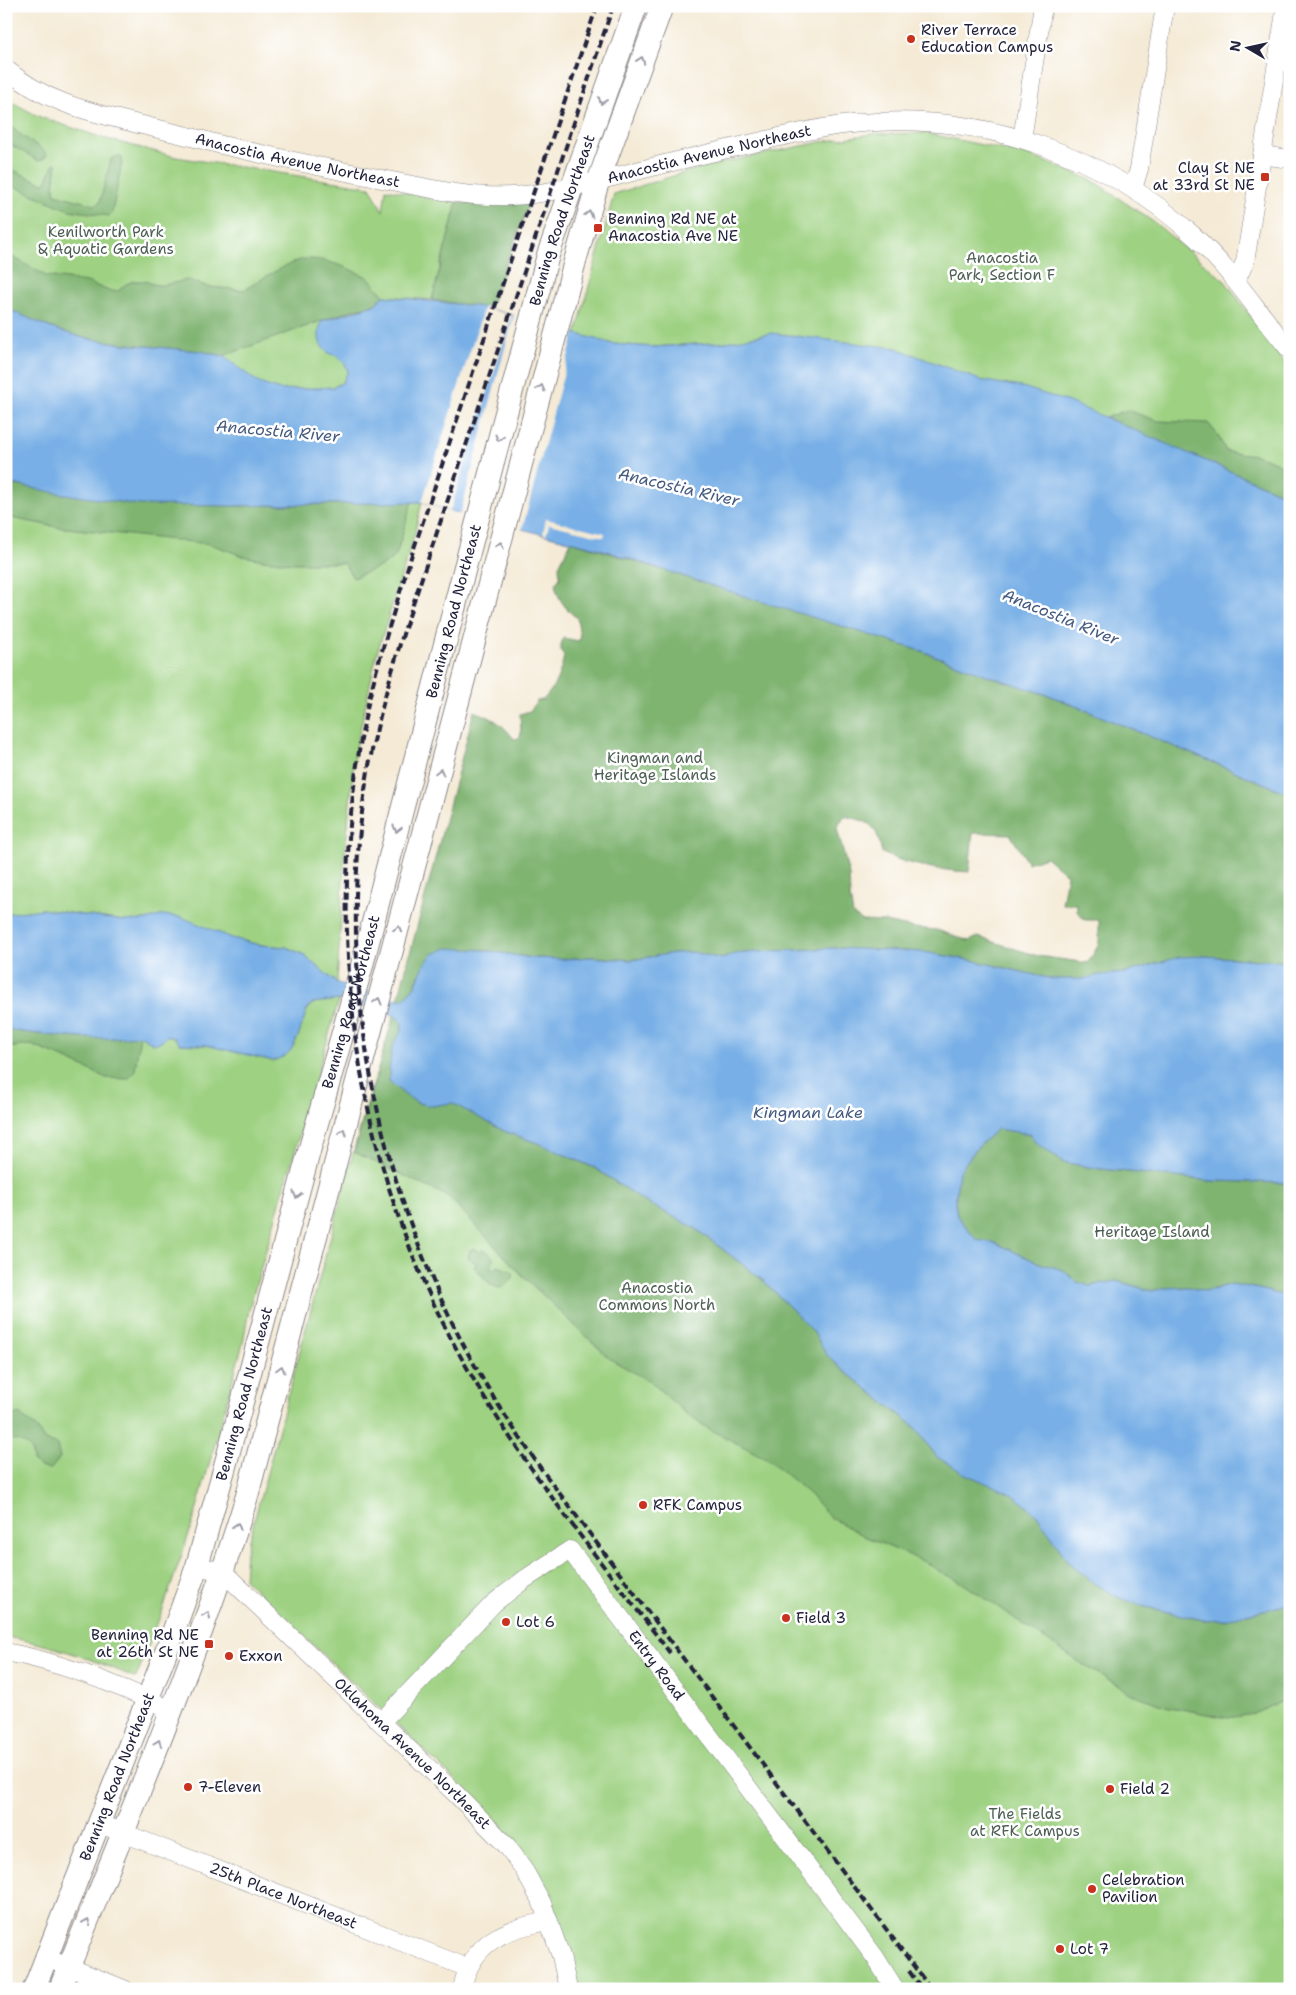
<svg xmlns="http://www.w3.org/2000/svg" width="1296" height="1995" font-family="'Shantell Sans',sans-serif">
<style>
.green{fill:#9ed182;stroke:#607a5e}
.forest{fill:#7eb370;stroke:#506a56;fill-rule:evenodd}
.water{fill:#77afe6;stroke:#4c6890}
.pier{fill:#f4ead5}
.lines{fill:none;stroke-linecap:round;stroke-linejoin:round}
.minor-casing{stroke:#8b8688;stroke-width:19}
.major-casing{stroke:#8b8688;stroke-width:24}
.minor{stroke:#fff;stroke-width:18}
.major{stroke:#fff;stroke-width:22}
.rail{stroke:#22223b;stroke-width:4;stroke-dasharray:8 4;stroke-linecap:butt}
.oneway{stroke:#9c9ca7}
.poi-dot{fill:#c8321e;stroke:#fff;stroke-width:2}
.labels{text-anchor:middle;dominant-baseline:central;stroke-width:5;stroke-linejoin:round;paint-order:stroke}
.poi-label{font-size:15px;fill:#22223b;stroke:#fff;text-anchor:start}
.street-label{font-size:15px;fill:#22223b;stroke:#fff}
.park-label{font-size:15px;fill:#4d5f54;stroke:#fff}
.water-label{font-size:16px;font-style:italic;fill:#445a7f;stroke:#fff}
</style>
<rect width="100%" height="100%" fill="#fff"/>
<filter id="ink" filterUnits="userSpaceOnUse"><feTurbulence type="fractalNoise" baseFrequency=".02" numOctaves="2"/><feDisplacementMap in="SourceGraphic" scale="10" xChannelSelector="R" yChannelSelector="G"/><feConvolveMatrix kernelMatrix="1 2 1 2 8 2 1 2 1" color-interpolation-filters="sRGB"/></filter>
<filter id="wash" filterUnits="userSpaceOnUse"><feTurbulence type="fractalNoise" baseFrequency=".0096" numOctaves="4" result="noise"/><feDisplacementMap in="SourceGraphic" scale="20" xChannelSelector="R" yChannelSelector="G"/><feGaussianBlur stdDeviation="1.12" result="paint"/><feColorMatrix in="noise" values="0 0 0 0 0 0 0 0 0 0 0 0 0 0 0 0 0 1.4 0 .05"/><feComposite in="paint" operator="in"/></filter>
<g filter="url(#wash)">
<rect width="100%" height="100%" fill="#f4ead5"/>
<g class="green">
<path d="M6 99 40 117 103 138 176 157 370 187 383 211 386 189 457 202 432 300 384 296 343 382 334 387 280 390 6 308Z"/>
<path d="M926 133 1028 155 1092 180 1155 223 1225 281 1290 370V650L726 342 653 347 613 344 576 334 614 194 706 166 821 142 871 134Z"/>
<path d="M6 483 12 485 315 503 422 502 414 536 377 653 355 752 344 863 337 983 302 954 286 947 260 945 232 938 163 916 146 920 124 921 42 909 6 914Z"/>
<path d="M339 1000 249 1309 243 1343 193 1522 164 1606 136 1678C94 1660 52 1644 6 1637V1030L48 1035H140L148 1040 162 1041 167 1036 175 1038 180 1044 205 1045 236 1051 304 1016C311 998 322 1002 339 1000Z"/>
<path d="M394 1015 389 1081 504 1131 1290 1532V1989H577C569 1945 555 1900 530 1863 515 1841 498 1823 480 1804L244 1579 246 1551 358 1135Z"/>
</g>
<g class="forest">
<path d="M6 113C7 133 34 140 46 153V157L39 161 6 142Z"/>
<path d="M118 156 122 158V162L112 213 109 216 69 210 6 183V167L42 183 46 182 54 163 57 164 54 187 55 194 95 205 100 202 111 159Z"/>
<path d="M457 202 481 205 529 204 489 309 432 300Z"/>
<path d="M6 253 46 276 87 282 109 291H118L126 284 134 281H144L157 285H164L187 280 209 287 244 290C257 282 291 260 306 259 326 258 347 268 365 276L371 280 384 296 374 305 355 309 223 356C178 346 131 347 85 338 58 332 31 320 6 308Z"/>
<path d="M1127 410 1158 421 1208 423 1217 434 1226 451C1236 454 1245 453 1255 455 1267 458 1279 463 1290 470V497L1105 418Z"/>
<path d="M6 483 12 485 233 506 412 502 396 556 384 565 353 578 344 563H292L263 560 243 556 210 544 57 527 6 517Z"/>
<path d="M571 541 922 651 989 676 1051 696 1290 794V962L1204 956 1125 973 1100 975 1083 979H1052L975 961 924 952 881 950 835 948 756 952 734 954 722 959 693 952 674 953 631 960 591 957 564 959 532 958 483 950 419 975 415 986 404 999H398L474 711C492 717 503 724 514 739L519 738 521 733 520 714 530 711 537 701 543 700C555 688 561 672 564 656L560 649 563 638 579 641 580 636 577 618C566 610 557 598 555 584L560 578 559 566ZM844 816C872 822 876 824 882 853 910 866 939 870 969 872L973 833 1010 834 1028 863 1046 857 1067 875 1062 904H1077V911L1085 920H1099V944L1088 963 1038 956 978 937 969 941 937 930 914 928 885 922 862 921 853 915 850 896 849 875 837 828Z"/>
<path d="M394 1015 402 1022V1032L398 1036 432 1106 452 1102 504 1131 540 1144 595 1168 642 1200 695 1228 764 1281 813 1331 826 1354 843 1370 913 1425 937 1457 1014 1495 1037 1515 1069 1563 1118 1597 1142 1606 1203 1620 1225 1619 1290 1604V1698L1253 1714 1228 1718 1165 1706 1132 1694 1079 1662 958 1580 944 1574 927 1563 866 1537 830 1517 809 1494 769 1460 702 1425 684 1412 651 1382 610 1359 523 1276 449 1197 354 1152Z"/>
<path d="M6 1030C50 1035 97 1043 140 1035L135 1070 128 1079 106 1078 71 1061 31 1045 6 1048Z"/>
<path d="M997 1129 1031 1134 1035 1142 1063 1162 1093 1168 1212 1181 1290 1183V1297L1259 1289 1231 1284 1216 1289 1203 1291 1188 1287 1164 1288 1152 1291 1116 1281 1089 1286 1077 1282 1063 1270 1039 1263 995 1243 977 1240 957 1216 955 1202 958 1172 976 1149Z"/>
<path d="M474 1248 480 1252 482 1250C487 1250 491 1255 494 1259L490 1268 493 1270 498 1266 513 1272V1278L506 1285 499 1288 491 1285 474 1267 476 1263 468 1258 470 1250Z"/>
<path d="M19 1414 37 1428 43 1439 57 1445 60 1458 50 1470 40 1467 33 1461C32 1442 21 1442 6 1438V1415Z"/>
</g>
<g class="water">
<path d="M384 296 484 307 613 344 653 347 726 342 771 333 896 348 980 380 1026 388 1069 402 1290 497V794L1051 696 989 676 922 651 759 601 597 548 450 511 422 502 233 506 140 505 63 494 6 483V308L51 328 84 338 123 344 200 351 223 356 259 383 280 390 334 387 343 382 348 371C346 367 344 361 340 358 337 355 332 355 329 353 317 346 317 332 322 321L374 305Z"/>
<path d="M42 909 124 921 146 920 163 915 181 917 232 938 260 945 286 947 302 954 337 983 398 999H404L415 986 425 963 433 954 447 948 483 950 532 958 564 959 591 957 631 960 674 953 693 952 722 959 734 954 756 952 835 948 881 950 924 952 975 961 1052 979H1083L1100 975 1125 973 1179 957 1204 956 1290 962V1183L1212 1181 1093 1168 1063 1162 1035 1142 1030 1134 997 1129 976 1149 959 1172 955 1202 957 1216 977 1240 995 1243 1039 1263 1063 1270 1077 1282 1089 1286 1116 1281 1152 1291 1164 1288 1188 1287 1204 1291 1216 1289 1231 1284 1259 1289 1290 1297V1604L1225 1619 1203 1620 1142 1606 1118 1597 1095 1584 1069 1563 1037 1515 1014 1495 965 1474 937 1457 913 1425 843 1370 826 1354 813 1331 764 1281 695 1228 642 1200 595 1168 540 1144 504 1131 452 1103 432 1106 418 1103 405 1095 389 1081C389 1064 390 1044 402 1031V1022L394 1015 339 1000 313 1003 308 1007 298 1037 291 1050 285 1056 273 1061 205 1045 180 1044 175 1038 167 1036 162 1041 154 1044 140 1035C97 1043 50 1035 6 1030V914Z"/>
</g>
<g class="pier">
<path d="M484 307 512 316 450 511 422 502Z"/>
<path d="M514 314 575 331 522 530 460 515Z"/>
<path d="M546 519 605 533 604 537 549 524 546 535 543 534Z"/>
</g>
</g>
<g filter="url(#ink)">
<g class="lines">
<defs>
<g id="minor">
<path id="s1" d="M6 69C45 102 86 111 134 123 163 130 193 137 222 145 277 158 331 169 387 180 429 188 467 198 511 196 549 194 585 184 621 175 655 166 689 158 723 150 769 140 814 127 861 123 982 112 1107 155 1195 237 1232 271 1258 313 1290 350"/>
<path d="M1022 139 1043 6"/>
<path d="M1262 155 1290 159"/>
<path d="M1133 189 1139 169 1165 6"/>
<path d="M1236 281 1245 262 1286 6"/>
<path id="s2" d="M197 1566 223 1572 457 1795 507 1846 523 1868 542 1903 561 1956 568 1989"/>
<path d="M6 1652C63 1663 119 1685 171 1710"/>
<path id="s3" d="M381 1722 494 1603 525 1579 570 1550 875 1957 895 1989"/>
<path id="s4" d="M98 1823 468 1968"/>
<path d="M46 1958 124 1989"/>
<path d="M462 1989C471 1941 507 1928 549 1921"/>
</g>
<g id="major">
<path id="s5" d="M34 1989 166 1652 197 1566 225 1466 310 1148 361 969 460 586 548 255 636 6"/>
<path d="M60 1989C125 1826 195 1664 247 1496L575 261 598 182 662 6"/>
</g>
</defs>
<use href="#minor" class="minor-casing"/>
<use href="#major" class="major-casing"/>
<use href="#minor" class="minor"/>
<use href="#major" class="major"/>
<g class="rail">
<path d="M597 6C552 138 507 270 463 402 446 453 429 504 412 554 396 605 379 656 367 708 324 915 349 1134 443 1323 503 1443 590 1547 670 1653"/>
<path d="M613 6 404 631C391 673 379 716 370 760 335 948 366 1141 448 1314 474 1369 507 1420 542 1470L931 1989"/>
<path d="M909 1971 922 1989"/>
</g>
</g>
<defs><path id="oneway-chevron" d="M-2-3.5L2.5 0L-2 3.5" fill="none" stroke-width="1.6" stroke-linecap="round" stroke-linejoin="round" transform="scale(1.25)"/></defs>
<g class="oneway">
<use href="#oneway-chevron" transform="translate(641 60) rotate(-70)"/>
<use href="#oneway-chevron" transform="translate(602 101) rotate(110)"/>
<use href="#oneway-chevron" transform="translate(589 214) rotate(-74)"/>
<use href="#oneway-chevron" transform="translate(541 388) rotate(-75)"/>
<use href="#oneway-chevron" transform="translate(499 438) rotate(105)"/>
<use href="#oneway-chevron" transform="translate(500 545) rotate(-75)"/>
<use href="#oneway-chevron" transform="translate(440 772) rotate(-75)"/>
<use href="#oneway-chevron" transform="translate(397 829) rotate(105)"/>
<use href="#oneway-chevron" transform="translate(398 929) rotate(-75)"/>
<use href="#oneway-chevron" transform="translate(378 1001) rotate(-75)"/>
<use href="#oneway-chevron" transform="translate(343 1132) rotate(-75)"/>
<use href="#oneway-chevron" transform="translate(297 1195) rotate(105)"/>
<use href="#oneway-chevron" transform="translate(281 1369) rotate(-75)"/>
<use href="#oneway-chevron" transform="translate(237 1526) rotate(-73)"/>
<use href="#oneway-chevron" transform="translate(207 1615) rotate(-69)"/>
<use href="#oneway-chevron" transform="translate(158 1743) rotate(-69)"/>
<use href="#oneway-chevron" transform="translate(87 1922) rotate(-68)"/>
</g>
</g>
<g class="poi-dot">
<circle cx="911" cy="39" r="5"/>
<rect x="1260" y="172" width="10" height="10" rx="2.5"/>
<rect x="593" y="223" width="10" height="10" rx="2.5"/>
<circle cx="643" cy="1505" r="5"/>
<circle cx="786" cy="1618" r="5"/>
<circle cx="506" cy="1622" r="5"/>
<rect x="204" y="1639" width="10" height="10" rx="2.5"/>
<circle cx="229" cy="1656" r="5"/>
<circle cx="188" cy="1787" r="5"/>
<circle cx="1110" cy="1789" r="5"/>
<circle cx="1092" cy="1889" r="5"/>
<circle cx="1060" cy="1949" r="5"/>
</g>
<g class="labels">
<g class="poi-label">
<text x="921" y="30">River Terrace<tspan x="921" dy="17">Education Campus</tspan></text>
<text x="1255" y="168" text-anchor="end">Clay St NE<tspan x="1255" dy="17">at 33rd St NE</tspan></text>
<text x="608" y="219">Benning Rd NE at<tspan x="608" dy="17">Anacostia Ave NE</tspan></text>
<text x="653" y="1505">RFK Campus</text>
<text x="796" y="1618">Field 3</text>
<text x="516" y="1622">Lot 6</text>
<text x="199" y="1635" text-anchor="end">Benning Rd NE<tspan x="199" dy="17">at 26th St NE</tspan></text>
<text x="239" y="1656">Exxon</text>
<text x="198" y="1787">7-Eleven</text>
<text x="1120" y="1789">Field 2</text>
<text x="1102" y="1880">Celebration<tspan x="1102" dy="17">Pavilion</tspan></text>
<text x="1070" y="1949">Lot 7</text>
</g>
<g class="street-label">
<text stroke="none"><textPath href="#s1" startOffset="728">Anacostia Avenue Northeast</textPath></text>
<text stroke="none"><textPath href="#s1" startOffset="308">Anacostia Avenue Northeast</textPath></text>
<text stroke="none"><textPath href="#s5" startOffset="1848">Benning Road Northeast</textPath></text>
<text stroke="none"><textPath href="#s5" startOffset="1442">Benning Road Northeast</textPath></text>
<text stroke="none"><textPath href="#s5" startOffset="1038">Benning Road Northeast</textPath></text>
<text stroke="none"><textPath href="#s5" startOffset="632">Benning Road Northeast</textPath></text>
<text stroke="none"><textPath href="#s3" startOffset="401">Entry Road</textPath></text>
<text stroke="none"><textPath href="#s2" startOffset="289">Oklahoma Avenue Northeast</textPath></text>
<text stroke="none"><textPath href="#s5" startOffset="228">Benning Road Northeast</textPath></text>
<text stroke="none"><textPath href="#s4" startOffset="199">25th Place Northeast</textPath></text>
</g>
<g class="park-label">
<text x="106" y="232">Kenilworth Park<tspan x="106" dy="17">&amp; Aquatic Gardens</tspan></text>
<text x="1002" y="258">Anacostia<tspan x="1002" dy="17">Park, Section F</tspan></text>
<text x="655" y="758">Kingman and<tspan x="655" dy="17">Heritage Islands</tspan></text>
<text x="1152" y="1232">Heritage Island</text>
<text x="657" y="1288">Anacostia<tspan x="657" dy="17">Commons North</tspan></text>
<text x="1025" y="1814">The Fields<tspan x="1025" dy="17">at RFK Campus</tspan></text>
</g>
<g class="water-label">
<text transform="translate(278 431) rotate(5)">Anacostia River</text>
<text transform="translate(679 487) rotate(13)">Anacostia River</text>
<text transform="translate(1061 617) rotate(22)">Anacostia River</text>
<text x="808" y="1112">Kingman Lake</text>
</g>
</g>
<rect width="1296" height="1995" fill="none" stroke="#fff" stroke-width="25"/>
<g transform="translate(1248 48) rotate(279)" stroke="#ffffff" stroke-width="4" paint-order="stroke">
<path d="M0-4L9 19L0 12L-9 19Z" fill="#22223b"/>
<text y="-8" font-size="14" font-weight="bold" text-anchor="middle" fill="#22223b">N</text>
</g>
</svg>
